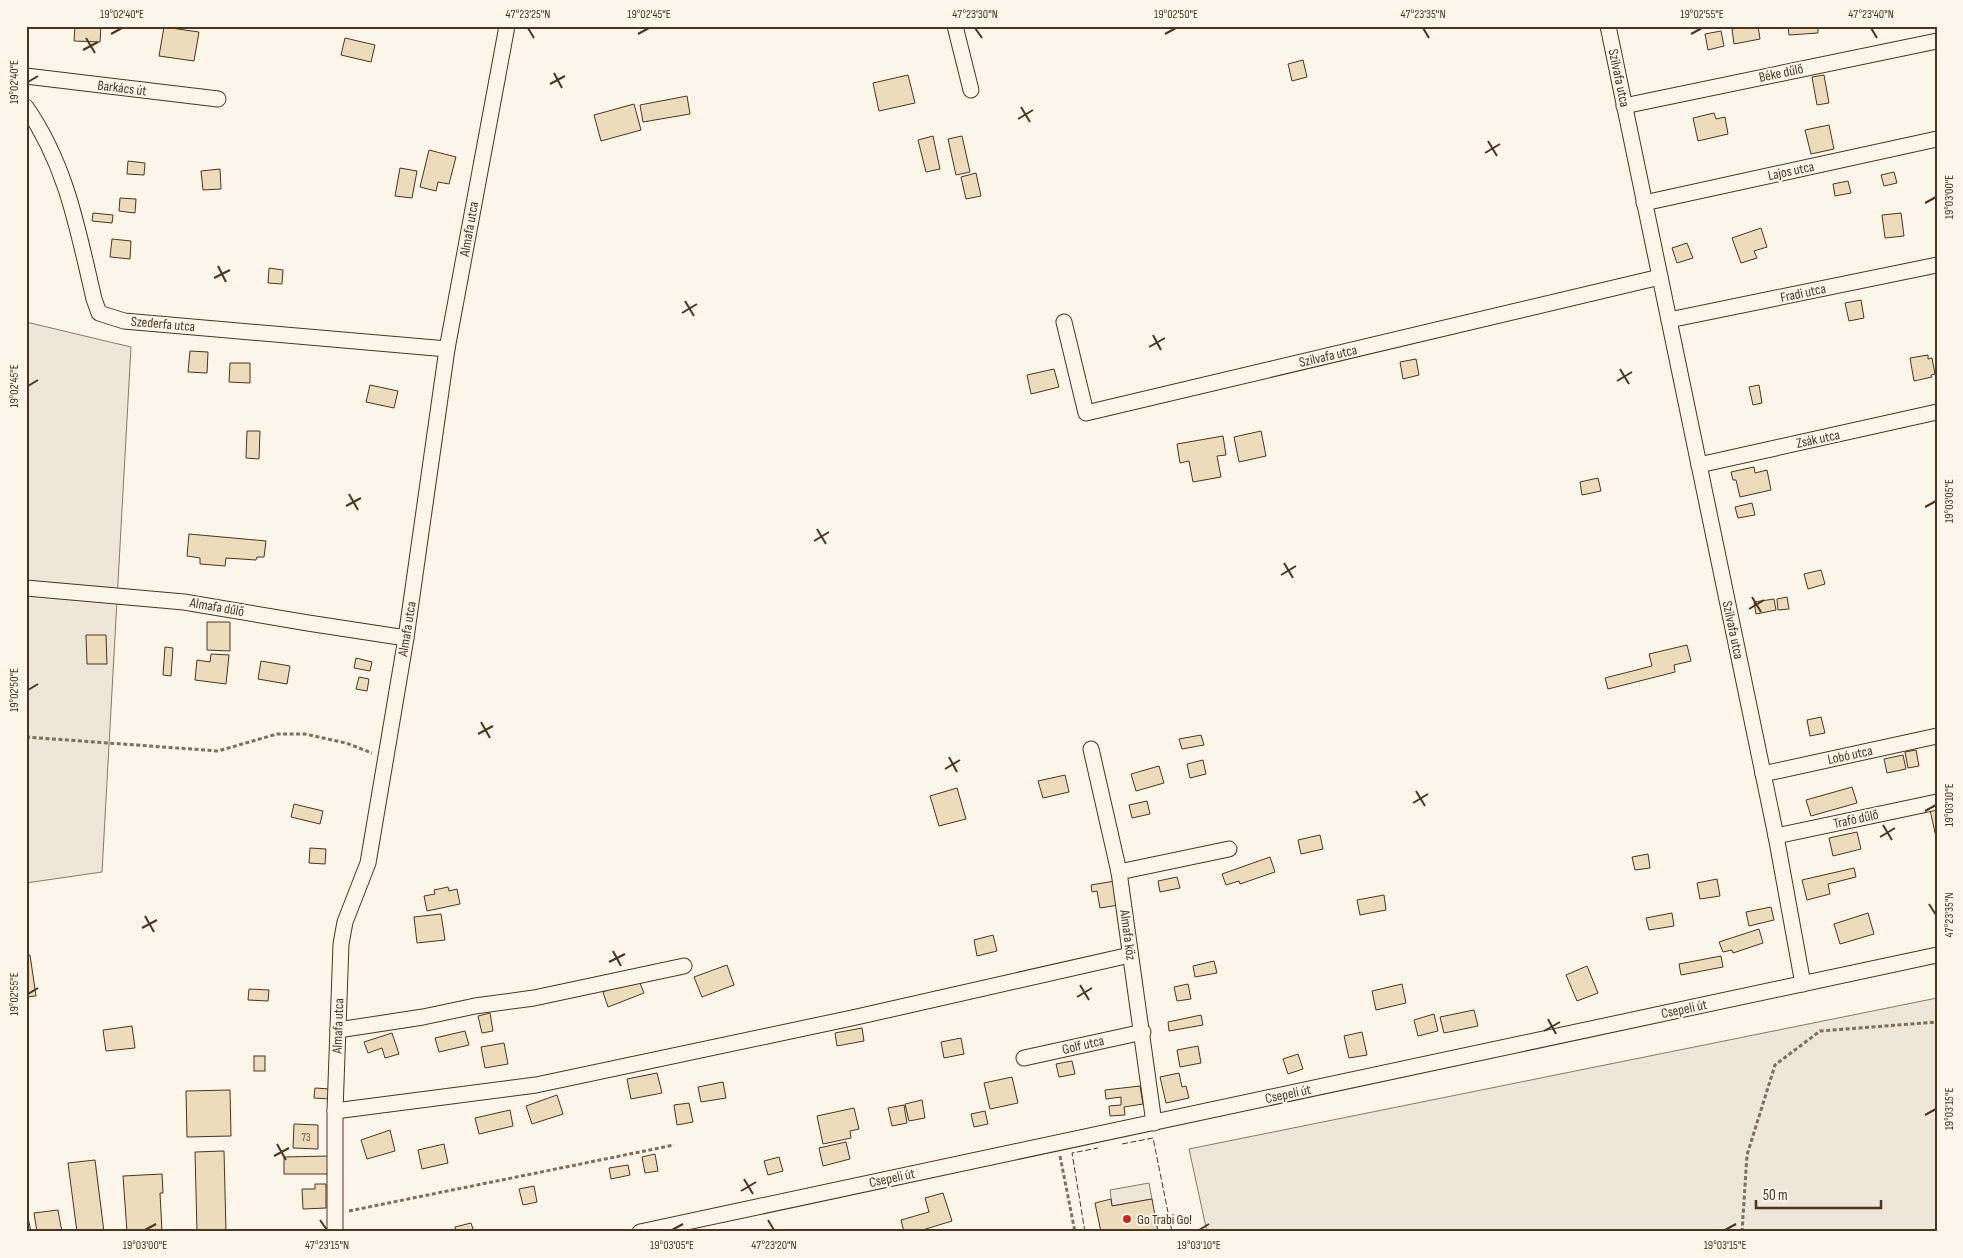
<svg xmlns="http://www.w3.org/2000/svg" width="1963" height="1258" font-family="'Sofia Sans Condensed',sans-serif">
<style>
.green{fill:#ede6d9;stroke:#887966}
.parking{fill:#ede7d9;stroke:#887966}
.building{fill:#ecdcbc;stroke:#4a3520}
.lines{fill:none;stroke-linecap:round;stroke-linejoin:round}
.minor-casing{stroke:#4a3520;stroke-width:17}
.path{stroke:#7f6f5c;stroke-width:3;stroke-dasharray:4 2.5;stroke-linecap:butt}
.minor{stroke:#fbf6e9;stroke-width:15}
.fence{stroke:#4a3520;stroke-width:1;stroke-dasharray:6 2.5;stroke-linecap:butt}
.ticks{fill:none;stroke:#4a3520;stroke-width:2}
.poi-dot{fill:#c62828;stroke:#fbf6e9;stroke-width:2}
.labels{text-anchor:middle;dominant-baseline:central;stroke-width:4;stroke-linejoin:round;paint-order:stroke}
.number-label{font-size:11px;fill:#725f47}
.street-label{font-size:14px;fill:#4a3520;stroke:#fbf6e9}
.poi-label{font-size:14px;fill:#4a3520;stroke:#fbf6e9;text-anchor:start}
.neatline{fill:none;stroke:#4a3520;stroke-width:2}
.ticks-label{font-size:12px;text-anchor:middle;fill:#4a3520}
</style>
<rect width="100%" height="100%" fill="#fbf6e9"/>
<g class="green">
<path d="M26 322 131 347 102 872 26 883Z"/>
<path d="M1937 998V1232H1207L1189 1149Z"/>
</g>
<path class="parking" d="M1149 1183 1152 1199 1112 1206 1110 1190Z"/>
<g class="building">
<path d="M75 26H101L100 42 74 41Z"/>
<path d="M1750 26H1758L1760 39 1734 44 1732 29Z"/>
<path d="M1788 26H1818V33L1789 35Z"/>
<path d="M164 27 199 32 194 61 159 56Z"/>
<path d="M1721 31 1724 46 1708 50 1705 34Z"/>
<path d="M345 38 375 45 371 62 341 55Z"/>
<path d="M1303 60 1307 77 1292 81 1288 64Z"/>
<path d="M908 75 915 103 879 111 873 83Z"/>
<path d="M1824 75 1829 103 1817 105 1812 77Z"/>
<path d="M687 96 690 114 643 122 640 105Z"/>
<path d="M634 104 641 130 601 141 594 115Z"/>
<path d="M1714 113 1716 119 1725 117 1728 134 1698 141 1693 118Z"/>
<path d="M1829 125 1834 149 1811 154 1805 130Z"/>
<path d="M933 136 940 169 926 172 918 140Z"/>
<path d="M962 136 970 172 956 175 948 139Z"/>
<path d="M429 150 456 157 449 184 438 182 436 191 420 187Z"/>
<path d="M128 161 145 163 144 175 127 174Z"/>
<path d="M400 168 417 171 412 198 395 196Z"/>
<path d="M220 169 221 189 203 190 201 171Z"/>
<path d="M1894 172 1897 183 1884 186 1881 175Z"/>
<path d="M976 173 981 196 966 199 961 177Z"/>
<path d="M1848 181 1851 193 1835 196 1833 184Z"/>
<path d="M120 198 136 199 135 213 119 211Z"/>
<path d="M93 213 113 215 112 223 92 221Z"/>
<path d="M1901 213 1904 236 1885 238 1882 215Z"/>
<path d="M1761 228 1767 247 1754 251 1757 258 1741 263 1732 238Z"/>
<path d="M112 239 131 241 130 259 110 257Z"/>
<path d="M1687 243 1693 258 1677 263 1672 248Z"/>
<path d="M269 268 283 270 282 284 268 283Z"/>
<path d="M1861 300 1864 318 1849 321 1845 303Z"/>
<path d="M190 351 208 352 207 373 188 372Z"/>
<path d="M1928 355V359L1932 358 1935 374 1931 375 1932 377 1914 381 1910 358Z"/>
<path d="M1416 359 1419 375 1403 379 1400 362Z"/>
<path d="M230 363H250V383L229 382Z"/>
<path d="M1054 369 1059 387 1031 394 1027 375Z"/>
<path d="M370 385 398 391 394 408 366 402Z"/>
<path d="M1759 385 1762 403 1753 405 1749 387Z"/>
<path d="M247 431H260L259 459 246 458Z"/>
<path d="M1261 431 1266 456 1239 462 1234 437Z"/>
<path d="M1223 436 1226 455 1217 456 1221 477 1193 482 1189 461 1180 463 1177 444Z"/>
<path d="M1754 467 1755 473 1767 470 1771 490 1740 497 1736 480H1733L1731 472Z"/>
<path d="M1598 478 1601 491 1582 495 1580 482Z"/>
<path d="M1752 503 1755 515 1738 518 1735 507Z"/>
<path d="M189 534 266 541 264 557H257L256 560 226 558 225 566 200 564V558L187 556Z"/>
<path d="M1821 570 1825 584 1808 589 1804 574Z"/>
<path d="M1787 597 1789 609 1778 610 1777 599Z"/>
<path d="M1774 599 1776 610 1756 614 1754 602Z"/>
<path d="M207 622H230V651L207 650Z"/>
<path d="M86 635H106L107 664H87Z"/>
<path d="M1687 645 1691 661 1674 665 1675 672 1608 689 1605 678 1652 666 1649 654Z"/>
<path d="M165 647 173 648 171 676 163 675Z"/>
<path d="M211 654 229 655 226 684 195 680 197 660 210 662Z"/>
<path d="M356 658 372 662 370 671 354 668Z"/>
<path d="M261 661 290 666 287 684 258 679Z"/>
<path d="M359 677 369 679 367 691 356 689Z"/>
<path d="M1821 717 1825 733 1810 736 1807 720Z"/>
<path d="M1201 735 1204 745 1182 749 1179 739Z"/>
<path d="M1916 750 1919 766 1908 768 1905 752Z"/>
<path d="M1903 755 1906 769 1887 773 1884 759Z"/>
<path d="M1203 760 1206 774 1190 778 1187 764Z"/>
<path d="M1159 766 1164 783 1136 791 1131 774Z"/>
<path d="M1065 775 1069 792 1043 798 1038 781Z"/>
<path d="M1852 787 1857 803 1811 816 1806 800Z"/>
<path d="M957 788 966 819 939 826 930 796Z"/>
<path d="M1147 801 1150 814 1132 818 1129 805Z"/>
<path d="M294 804 323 811 320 824 291 817Z"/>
<path d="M1937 809V837H1936L1930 810Z"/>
<path d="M1857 832 1861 849 1833 856 1829 838Z"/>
<path d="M1320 835 1323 849 1301 854 1298 840Z"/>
<path d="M310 848 326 849 325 864 309 863Z"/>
<path d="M1648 854 1650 868 1635 870 1632 857Z"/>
<path d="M1270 857 1275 872 1240 884 1239 881 1226 885 1222 874Z"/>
<path d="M1854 868 1856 877 1828 884 1830 894 1807 900 1802 880Z"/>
<path d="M1177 877 1180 888 1160 892 1158 881Z"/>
<path d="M1717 879 1720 896 1700 899 1697 883Z"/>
<path d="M1115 881 1119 905 1100 908 1097 891 1092 892 1091 885Z"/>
<path d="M448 887 449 891 457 889 460 904 427 911 424 896 435 894 434 890Z"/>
<path d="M1384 895 1386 910 1360 915 1357 900Z"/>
<path d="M1771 907 1774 920 1749 926 1746 912Z"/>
<path d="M1672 913 1674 926 1649 930 1646 918Z"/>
<path d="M1868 913 1874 934 1840 944 1834 924Z"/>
<path d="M441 914 445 940 417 943 414 917Z"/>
<path d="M1759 929 1763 943 1733 953 1732 950 1723 952 1719 942Z"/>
<path d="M993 935 997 951 977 956 974 940Z"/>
<path d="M30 955 36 996 26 997V956Z"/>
<path d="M1721 956 1723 967 1681 975 1679 964Z"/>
<path d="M1214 961 1217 973 1195 977 1193 966Z"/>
<path d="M727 965 734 985 702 997 694 977Z"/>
<path d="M1587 966 1598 993 1577 1001 1566 975Z"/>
<path d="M638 978 644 993 608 1007 603 992Z"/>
<path d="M1188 984 1191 999 1177 1001 1174 987Z"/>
<path d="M1402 984 1406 1003 1376 1010 1372 991Z"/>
<path d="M249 989 269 990 268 1001 248 1000Z"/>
<path d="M1474 1010 1478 1026 1444 1033 1440 1017Z"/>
<path d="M490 1013 493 1031 482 1033 478 1016Z"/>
<path d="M1434 1014 1438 1031 1418 1036 1414 1020Z"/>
<path d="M1201 1015 1203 1025 1169 1031 1168 1022Z"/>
<path d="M132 1026 135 1048 106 1051 103 1030Z"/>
<path d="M862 1028 864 1041 837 1046 835 1033Z"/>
<path d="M465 1031 469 1045 439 1052 435 1038Z"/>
<path d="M1362 1032 1367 1055 1349 1058 1344 1036Z"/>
<path d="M392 1033 399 1054 385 1058 382 1048 368 1053 364 1042Z"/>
<path d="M961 1038 964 1054 944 1058 941 1042Z"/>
<path d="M504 1043 508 1064 485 1068 481 1047Z"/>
<path d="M1198 1046 1201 1063 1180 1067 1177 1050Z"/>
<path d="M1298 1054 1303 1069 1288 1074 1283 1059Z"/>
<rect x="254" y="1056" width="11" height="15"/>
<path d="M1072 1061 1075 1074 1059 1077 1056 1064Z"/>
<path d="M657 1073 662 1093 631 1099 627 1079Z"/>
<path d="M1179 1073 1182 1087 1186 1086 1189 1098 1166 1103 1160 1077Z"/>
<path d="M1012 1077 1018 1103 990 1109 984 1083Z"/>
<path d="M723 1082 726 1098 701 1102 698 1087Z"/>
<path d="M1140 1086 1143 1104 1124 1107 1125 1115 1110 1116 1109 1106 1121 1105V1097L1106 1099 1105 1090Z"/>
<path d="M315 1088 330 1089V1099L314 1098Z"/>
<path d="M230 1090 231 1136 187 1137 186 1091Z"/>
<path d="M557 1095 563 1114 532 1124 526 1106Z"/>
<path d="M922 1100 925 1118 909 1121 905 1104Z"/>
<path d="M689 1103 693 1122 677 1125 674 1105Z"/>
<path d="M904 1105 907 1123 892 1126 888 1108Z"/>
<path d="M854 1108 859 1129 850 1131 851 1138 823 1144 817 1116Z"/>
<path d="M510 1110 513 1126 479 1134 475 1118Z"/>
<path d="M985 1111 988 1124 974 1127 971 1114Z"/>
<path d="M294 1124 318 1125V1149L293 1148Z"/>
<path d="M390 1130 395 1151 367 1159 361 1140Z"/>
<path d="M846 1142 850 1159 823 1166 819 1148Z"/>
<path d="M444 1144 448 1163 422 1169 418 1150Z"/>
<path d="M224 1151 226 1232H197L195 1152Z"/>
<path d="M655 1154 658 1171 645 1173 642 1157Z"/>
<path d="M328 1156V1174H284V1157Z"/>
<path d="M779 1157 783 1171 768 1175 764 1161Z"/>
<path d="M95 1160 104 1232H77L68 1163Z"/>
<path d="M628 1165 630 1175 611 1179 609 1168Z"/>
<path d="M162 1174 163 1193H160L162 1232H127L123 1176Z"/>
<path d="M315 1184H326V1208L303 1209 302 1189H315Z"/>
<path d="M534 1186 537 1202 523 1205 519 1189Z"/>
<path d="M943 1193 952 1221 916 1232H904L901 1220 929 1212 925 1198Z"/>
<path d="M1111 1199 1112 1206 1152 1199 1158 1232H1101L1095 1203Z"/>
<path d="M26 1208 31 1232H26Z"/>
<path d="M58 1210 62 1232H37L34 1213Z"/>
<path d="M471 1223 474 1232H456L455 1227Z"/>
</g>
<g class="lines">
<defs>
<g id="minor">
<path d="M955 26 971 90"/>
<path d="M1608 26 1776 836 1803 984"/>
<path d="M26 76 218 99"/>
<path d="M1624 106 1937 41"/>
<path d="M26 107C67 166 78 231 94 299L99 313 124 321 447 349"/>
<path d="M1644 203 1937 139"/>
<path d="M1669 320 1937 265"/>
<path d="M1064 322 1086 413 1660 277"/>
<path d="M1699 465 1937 412"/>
<path d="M26 588 184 602 308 623 406 638"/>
<path d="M1091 749 1119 872 1154 1123"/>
<path d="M1763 774 1937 736"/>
<path d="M1776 836 1937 802"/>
<path d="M1119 872 1229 849"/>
<path d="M338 1030 423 1017 475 1006 534 998 684 966"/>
<path d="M1024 1058 1143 1032"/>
<path d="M335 1111 536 1085 852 1018 1130 955"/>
<path d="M335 1232V1111L341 944 345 922 368 863 406 638 447 349 507 26"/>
<path d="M640 1232 1937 955"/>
</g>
</defs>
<use href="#minor" class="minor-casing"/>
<g class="path">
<path d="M26 737 218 751 277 734H305L346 743 372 753"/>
<path d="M1060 1156 1075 1232"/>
<path d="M349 1211 674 1145"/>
<path d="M1742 1232 1747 1155 1775 1065 1820 1031 1937 1022"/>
</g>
<use href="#minor" class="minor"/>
<g class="fence">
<path d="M1122 1144 1153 1138 1172 1232"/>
<path d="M1085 1232 1072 1153 1098 1148"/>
</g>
</g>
<path class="ticks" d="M528 28 534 38M975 28 982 38M1423 28 1429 38M1871 28 1877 38M111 34 122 28M638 34 649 28M1165 34 1176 28M1691 34 1702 28M86 38 95 53M83 50 98 42M554 73 562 88M28 82 38 76M550 84 565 76M1021 107 1030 122M1018 119 1033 110M1488 141 1497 156M1485 153 1500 144M1925 203 1936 197M218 266 226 282M214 278 230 270M685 301 694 316M682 313 697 304M1153 335 1161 350M1149 347 1165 338M1620 369 1629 384M1617 381 1632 372M28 386 38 380M349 494 358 510M346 506 361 498M1925 507 1936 501M817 529 826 544M814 541 829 532M1284 563 1293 578M1281 575 1296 566M1752 597 1761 612M1749 609 1764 600M28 690 38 684M481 722 490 738M478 734 493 726M949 757 957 772M945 769 960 760M1416 791 1425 806M1413 803 1428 794M1925 811 1936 805M1883 825 1892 840M1880 837 1895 828M1929 904 1936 915M145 916 154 932M142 928 157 920M613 951 621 966M609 962 625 954M1080 985 1089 1000M28 994 38 988M1077 997 1092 988M1548 1019 1556 1034M1544 1031 1560 1022M1925 1115 1936 1109M277 1144 286 1160M274 1156 289 1148M744 1179 753 1194M741 1191 756 1182M320 1220 327 1230M768 1220 774 1230M145 1230 156 1224M672 1230 683 1224M1199 1230 1209 1224M1725 1230 1736 1224"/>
<circle class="poi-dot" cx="1127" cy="1219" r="5"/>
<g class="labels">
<g class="number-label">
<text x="306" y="1137">73</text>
</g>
<g class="street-label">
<text transform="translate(1781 73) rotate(-12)">Béke dűlő</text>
<text transform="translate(1619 78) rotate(78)">Szilvafa utca</text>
<text transform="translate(122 88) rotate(7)">Barkács út</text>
<text transform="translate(1791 171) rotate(-12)">Lajos utca</text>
<text transform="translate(469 229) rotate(-80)">Almafa utca</text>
<text transform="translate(1803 293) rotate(-12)">Fradi utca</text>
<text transform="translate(163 324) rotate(5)">Szederfa utca</text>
<text transform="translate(1328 356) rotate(-13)">Szilvafa utca</text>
<text transform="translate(1818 439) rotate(-12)">Zsák utca</text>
<text transform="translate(217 607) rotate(10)">Almafa dűlő</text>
<text transform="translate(407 629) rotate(-81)">Almafa utca</text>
<text transform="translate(1733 630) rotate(78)">Szilvafa utca</text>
<text transform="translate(1850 755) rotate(-12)">Lobó utca</text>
<text transform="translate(1856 819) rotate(-12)">Trafó dűlő</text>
<text transform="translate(1128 935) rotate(82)">Almafa köz</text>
<text transform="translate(1684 1009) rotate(-12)">Csepeli út</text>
<text transform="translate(338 1026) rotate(-88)">Almafa utca</text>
<text transform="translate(1083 1045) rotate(-13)">Golf utca</text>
<text transform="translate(1288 1094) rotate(-12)">Csepeli út</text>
<text transform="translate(892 1178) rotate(-12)">Csepeli út</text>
</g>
<g class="poi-label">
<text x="1137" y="1219">Go Trabi Go!</text>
</g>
</g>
<rect width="1963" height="1258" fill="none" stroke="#fbf6e9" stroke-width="55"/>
<path d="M1756 1200v8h125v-8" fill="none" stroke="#4a3520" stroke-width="2.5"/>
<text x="1763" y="1200" font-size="15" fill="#4a3520" stroke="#fbf6e9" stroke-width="4" paint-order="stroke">50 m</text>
<rect x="28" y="28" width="1908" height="1202" class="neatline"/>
<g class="ticks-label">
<text x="122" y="18">19°02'40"E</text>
<text x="528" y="18">47°23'25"N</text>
<text x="649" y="18">19°02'45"E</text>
<text x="975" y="18">47°23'30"N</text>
<text x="1176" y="18">19°02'50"E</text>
<text x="1423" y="18">47°23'35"N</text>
<text x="1702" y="18">19°02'55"E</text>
<text x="1871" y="18">47°23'40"N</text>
<text transform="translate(14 82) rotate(-90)" y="4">19°02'40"E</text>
<text transform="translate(1949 197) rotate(-90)" y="4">19°03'00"E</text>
<text transform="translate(14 386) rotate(-90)" y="4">19°02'45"E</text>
<text transform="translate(1949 501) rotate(-90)" y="4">19°03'05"E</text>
<text transform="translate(14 690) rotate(-90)" y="4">19°02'50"E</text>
<text transform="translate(1949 805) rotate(-90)" y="4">19°03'10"E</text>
<text transform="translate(1949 915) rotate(-90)" y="4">47°23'35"N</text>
<text transform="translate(14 994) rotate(-90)" y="4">19°02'55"E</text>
<text transform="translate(1949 1109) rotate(-90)" y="4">19°03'15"E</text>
<text x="145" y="1249">19°03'00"E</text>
<text x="327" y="1249">47°23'15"N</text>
<text x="672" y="1249">19°03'05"E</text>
<text x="774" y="1249">47°23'20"N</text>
<text x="1199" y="1249">19°03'10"E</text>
<text x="1725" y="1249">19°03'15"E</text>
</g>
</svg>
